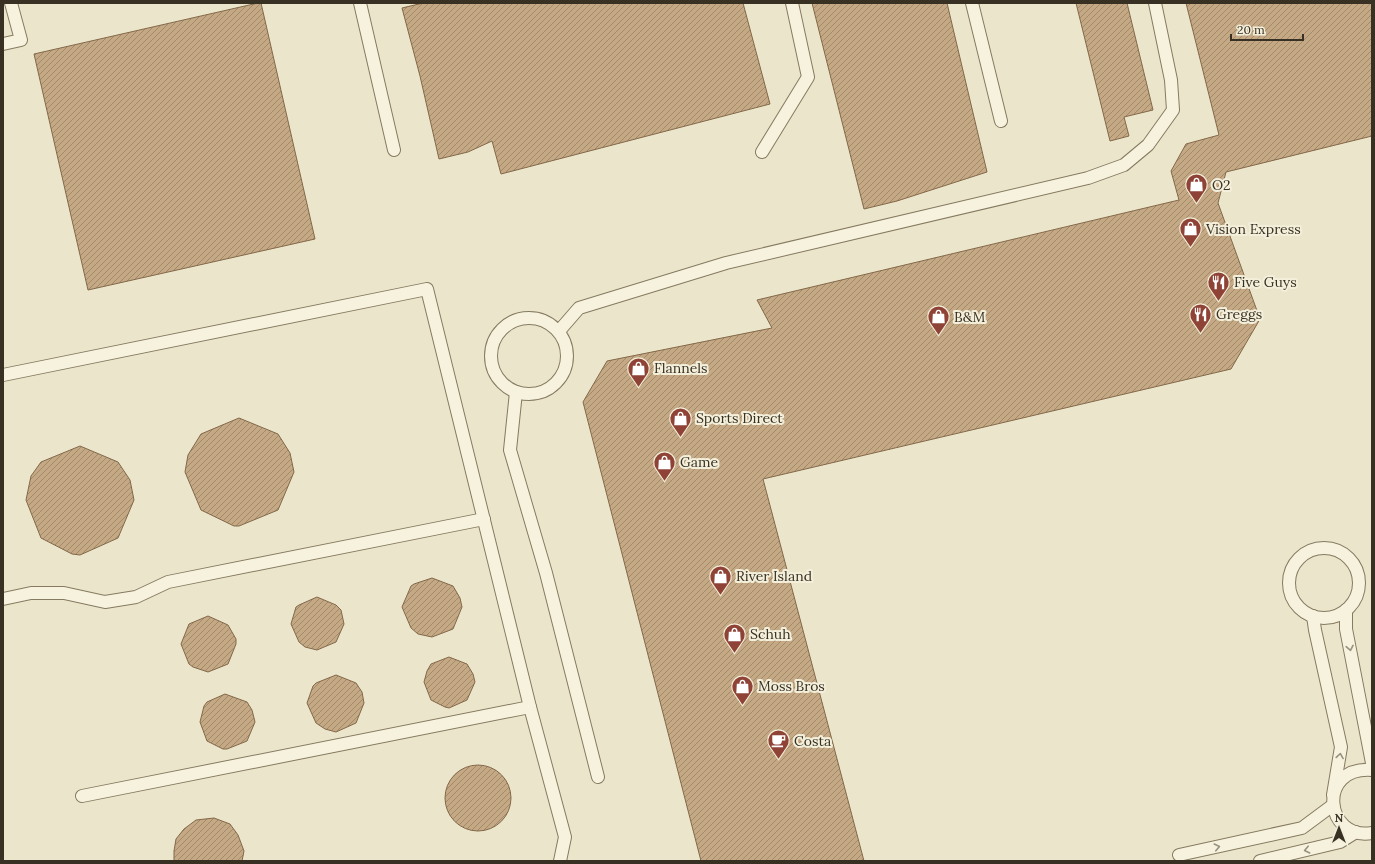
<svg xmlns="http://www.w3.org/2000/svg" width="1375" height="864" font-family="Lora,serif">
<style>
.building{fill:url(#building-hatch);stroke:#836849}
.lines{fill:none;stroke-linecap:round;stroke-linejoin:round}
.service-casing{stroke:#867a61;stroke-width:14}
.service{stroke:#f6f2de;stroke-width:12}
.oneway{stroke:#979180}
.labels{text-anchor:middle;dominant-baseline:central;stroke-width:4;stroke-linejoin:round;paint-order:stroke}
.poi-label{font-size:14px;fill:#383023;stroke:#f3efda;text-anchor:start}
</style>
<defs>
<pattern id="building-hatch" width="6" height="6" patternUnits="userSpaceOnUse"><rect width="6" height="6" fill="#c5a985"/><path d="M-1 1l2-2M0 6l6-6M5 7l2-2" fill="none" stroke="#a18a6c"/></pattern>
</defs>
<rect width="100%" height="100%" fill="#ebe6cb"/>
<g class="building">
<path d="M258 3H261L315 239 88 290 34 54Z"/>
<path d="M423 3H743L770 104 501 174 492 141 468 152 439 159 420 76 402 8Z"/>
<path d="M812 3H947L987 172 897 201 864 209Z"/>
<path d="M1076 3H1127L1153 110 1124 117 1129 136 1110 141Z"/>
<path d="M1186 3H1372V136L1226 172 1218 203 1260 319 1231 369 763 479 864 861H701L583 402 607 361 772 328 757 300 1179 200 1171 171 1186 144 1219 135Z"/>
<path d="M239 418 278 434 290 453 294 472 278 510 239 526H234L201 510 185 472 188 455 201 434Z"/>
<path d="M80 446 118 462 130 480 134 500 118 538 80 555 72 554 41 538 26 500 31 476 41 462Z"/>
<path d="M432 578 453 586 460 598 462 607 453 629 432 637 418 634 411 628 402 607 411 586 414 584Z"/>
<path d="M317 597 336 605 341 610 344 624 336 642 317 650 305 647 299 642 291 624 296 607 299 605Z"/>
<path d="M208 616 228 625 236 639V644L228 664 208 672 193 667 189 664 181 644 189 624Z"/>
<path d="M449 657 467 664 473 674 475 682 467 700 449 708 445 707 431 700 424 682 427 671 431 664Z"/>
<path d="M336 675 356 683 362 692 364 703 356 723 336 732 325 729 316 723 307 703 313 686 316 683Z"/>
<path d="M225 694 247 702 252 710 255 722 247 741 227 749H223L207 741 200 722 204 706 207 702Z"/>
<circle cx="478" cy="798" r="33"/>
<path d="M214 818 230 824 238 835 244 851 242 861H174V851L176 839 184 829 196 820Z"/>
</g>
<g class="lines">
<defs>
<g id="service">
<path d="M360 3 394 150"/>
<path d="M972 3 1001 121"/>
<path d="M3 44 21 40 11 3"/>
<path d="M762 152 808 77 792 3"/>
<circle cx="529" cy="356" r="38"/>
<path d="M559 331 579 308 726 263 1088 178 1124 165 1148 145 1173 110 1171 80 1155 3"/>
<path d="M3 375 427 289 530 707 565 837 560 861"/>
<path d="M516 392 510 450 546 573 598 777"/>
<circle cx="1324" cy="583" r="35"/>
<path d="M3 599 31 593H64L105 602 136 597 168 582 484 519"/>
<path d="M1346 610V629L1372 763"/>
<path d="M1313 616 1315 630 1341 747 1333 795"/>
<path d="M1372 770C1316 766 1325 841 1372 833"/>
<path d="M82 796 530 707"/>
<path d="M1179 855 1302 828 1333 805"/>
<path d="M1260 861 1340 842 1356 832"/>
</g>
</defs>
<use href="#service" class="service-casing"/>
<use href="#service" class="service"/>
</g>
<defs><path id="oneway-chevron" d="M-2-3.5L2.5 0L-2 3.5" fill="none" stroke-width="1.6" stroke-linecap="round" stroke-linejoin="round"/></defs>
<g class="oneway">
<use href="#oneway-chevron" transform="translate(1350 648) rotate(79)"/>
<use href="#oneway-chevron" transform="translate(1340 756) rotate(-81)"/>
<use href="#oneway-chevron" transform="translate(1217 847) rotate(-13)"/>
<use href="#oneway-chevron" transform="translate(1307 850) rotate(167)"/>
</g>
<defs>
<symbol id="shop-pin" viewBox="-11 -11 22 30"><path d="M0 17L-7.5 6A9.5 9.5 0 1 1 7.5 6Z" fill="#8f4337" stroke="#f3efda"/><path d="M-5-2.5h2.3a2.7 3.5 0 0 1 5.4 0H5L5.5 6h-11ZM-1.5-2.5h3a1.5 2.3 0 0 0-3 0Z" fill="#fff"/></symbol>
<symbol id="restaurant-pin" viewBox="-11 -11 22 30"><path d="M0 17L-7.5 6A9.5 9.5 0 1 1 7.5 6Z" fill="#8f4337" stroke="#f3efda"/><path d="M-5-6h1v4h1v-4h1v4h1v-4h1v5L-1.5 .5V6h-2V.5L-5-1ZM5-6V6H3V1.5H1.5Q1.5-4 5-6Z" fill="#fff"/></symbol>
<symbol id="cafe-pin" viewBox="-11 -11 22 30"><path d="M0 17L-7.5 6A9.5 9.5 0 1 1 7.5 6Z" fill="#8f4337" stroke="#f3efda"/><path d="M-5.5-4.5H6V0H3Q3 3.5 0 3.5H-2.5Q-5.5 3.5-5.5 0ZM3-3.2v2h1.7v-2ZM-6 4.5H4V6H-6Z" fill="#fff"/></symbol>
</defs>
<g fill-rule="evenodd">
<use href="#shop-pin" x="1184" y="172" width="25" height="34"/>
<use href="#shop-pin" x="1178" y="216" width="25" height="34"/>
<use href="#restaurant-pin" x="1206" y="270" width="25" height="34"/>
<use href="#restaurant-pin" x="1188" y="302" width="25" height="34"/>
<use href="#shop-pin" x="926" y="304" width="25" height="34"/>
<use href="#shop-pin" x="626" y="356" width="25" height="34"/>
<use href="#shop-pin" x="668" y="406" width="25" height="34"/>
<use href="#shop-pin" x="652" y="450" width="25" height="34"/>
<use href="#shop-pin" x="708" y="564" width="25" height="34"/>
<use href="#shop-pin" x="722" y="622" width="25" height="34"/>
<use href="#shop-pin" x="730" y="674" width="25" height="34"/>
<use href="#cafe-pin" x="766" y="728" width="25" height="34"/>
</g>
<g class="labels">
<g class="poi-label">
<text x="1212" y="185">O2</text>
<text x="1206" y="229">Vision Express</text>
<text x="1234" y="282">Five Guys</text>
<text x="1216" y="314">Greggs</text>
<text x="954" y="317">B&amp;M</text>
<text x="654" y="368">Flannels</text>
<text x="696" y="418">Sports Direct</text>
<text x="680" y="462">Game</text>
<text x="736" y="576">River Island</text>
<text x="750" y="634">Schuh</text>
<text x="758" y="686">Moss Bros</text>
<text x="794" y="741">Costa</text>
</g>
</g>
<rect width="1375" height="864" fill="none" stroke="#383023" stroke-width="8"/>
<g transform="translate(1339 828)" stroke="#f3efda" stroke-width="3" paint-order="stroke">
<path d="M0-3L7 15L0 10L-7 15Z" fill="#383023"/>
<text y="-6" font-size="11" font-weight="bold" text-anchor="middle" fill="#383023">N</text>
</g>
<path d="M1231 34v6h72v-6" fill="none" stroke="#383023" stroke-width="2"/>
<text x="1237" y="34" font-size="12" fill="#383023" stroke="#f3efda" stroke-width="3" paint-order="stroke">20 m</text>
</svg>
